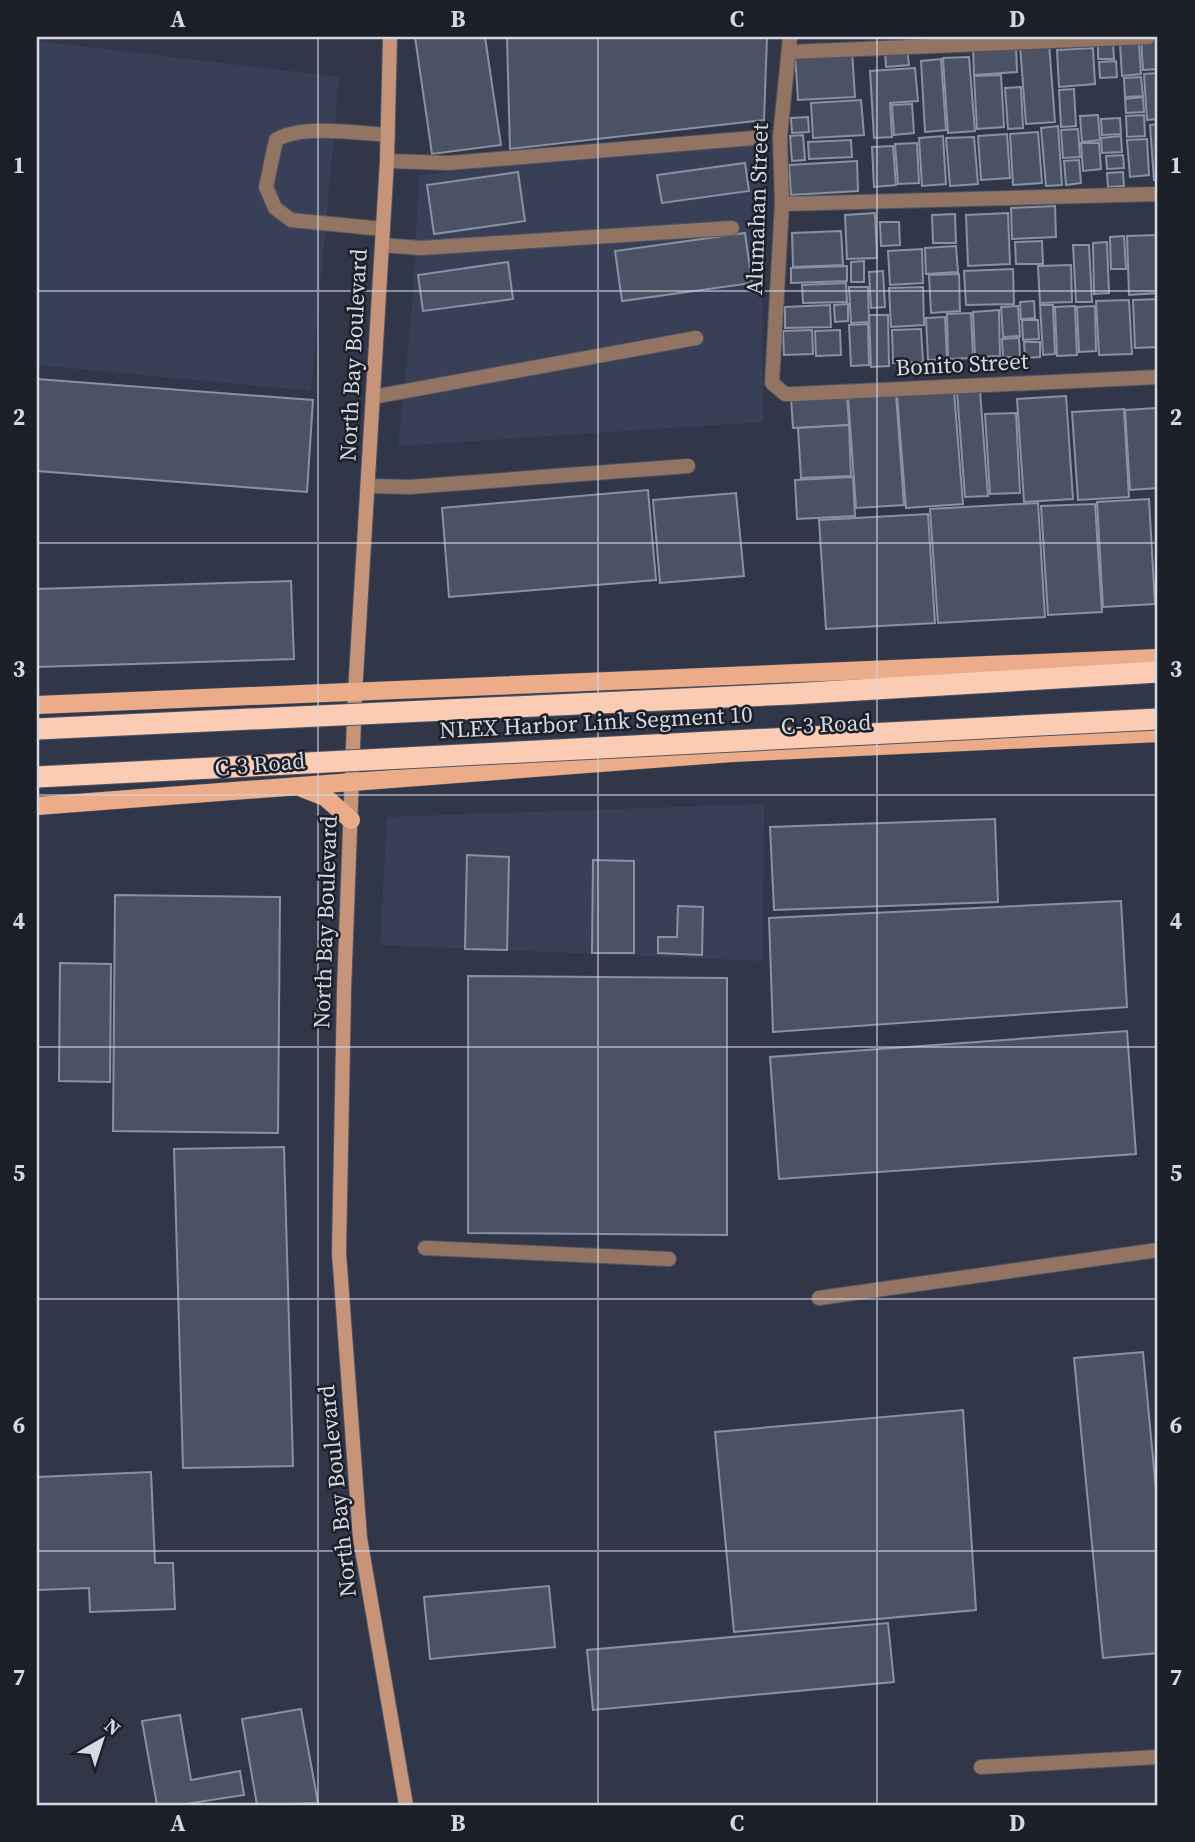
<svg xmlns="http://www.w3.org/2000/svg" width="1195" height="1842" font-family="'Source Serif 4',serif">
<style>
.built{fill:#384057}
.building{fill:#4b5264;stroke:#8991a5;stroke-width:2}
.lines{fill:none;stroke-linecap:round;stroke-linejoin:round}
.lane-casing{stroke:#4f5464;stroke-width:16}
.street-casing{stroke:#4f5464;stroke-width:16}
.secondary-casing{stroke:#4f5464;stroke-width:16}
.primary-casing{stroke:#4f5464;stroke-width:19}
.highway-casing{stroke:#4f5464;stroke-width:23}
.lane{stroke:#937362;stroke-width:14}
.street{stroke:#937362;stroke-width:14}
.secondary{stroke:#c69478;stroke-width:14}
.primary{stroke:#edac89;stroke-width:18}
.highway{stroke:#fbccb3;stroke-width:21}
.highway-bridge-casing{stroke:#4f5464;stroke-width:23;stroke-linecap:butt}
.highway-bridge{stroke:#fbccb3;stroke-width:21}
.grid{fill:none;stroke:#d5d9e4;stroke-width:2;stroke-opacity:0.55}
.labels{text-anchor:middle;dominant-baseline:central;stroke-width:5;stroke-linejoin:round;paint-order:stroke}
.street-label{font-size:23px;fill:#d5d9e4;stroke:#1c1f27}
.neatline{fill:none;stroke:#d5d9e4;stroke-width:2.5}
.grid-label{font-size:23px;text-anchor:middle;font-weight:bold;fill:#d5d9e4}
</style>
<rect width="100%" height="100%" fill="#313748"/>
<g class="built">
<path d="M37 41 339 77 311 391 37 365Z"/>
<path d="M768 139 762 291 763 422 398 446 412 309 419 175Z"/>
<path d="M764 804 763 961 380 945 387 817Z"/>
</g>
<g class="building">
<path d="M415 37H485L501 145 432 154Z"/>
<path d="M507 37H767L764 120 510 149Z"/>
<path d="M1158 37V69L1143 70 1141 38Z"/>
<path d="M1049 43 1055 122 1026 124 1020 45Z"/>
<path d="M1113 43 1114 59H1098V44Z"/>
<path d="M1016 44 1017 72 974 75 973 47Z"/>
<path d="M1139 44 1141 74 1122 76 1120 45Z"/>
<path d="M907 48 909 65 886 67 885 49Z"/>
<path d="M1093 48 1095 84 1059 87 1057 50Z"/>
<path d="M852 50 855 97 798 100 795 53Z"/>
<path d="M969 57 975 131 948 133 943 58Z"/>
<path d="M941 59 946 130 925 132 921 61Z"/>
<path d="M1116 61 1117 77 1100 78 1099 62Z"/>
<path d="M915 68 918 101 890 103 892 137 874 138 870 71Z"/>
<path d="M1158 73V119L1147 120 1144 74Z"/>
<path d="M1001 75 1004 127 977 129 974 76Z"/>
<path d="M1141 77 1143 96 1125 97 1124 78Z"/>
<path d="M1021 87 1023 128 1008 129 1005 88Z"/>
<path d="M1074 89 1076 126 1061 127 1059 90Z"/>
<path d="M1143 97 1144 112 1126 113 1125 99Z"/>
<path d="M861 100 864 135 813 138 811 103Z"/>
<path d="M912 104 914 133 894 135 892 105Z"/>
<path d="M1098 115 1100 140 1082 142 1080 116Z"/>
<path d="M1144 115 1145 136 1127 137 1126 116Z"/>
<path d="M808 117 809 132 792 133 791 118Z"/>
<path d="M1120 118 1121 134 1102 135 1101 119Z"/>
<path d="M1158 124V179L1154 180 1150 125Z"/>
<path d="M1058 126 1062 185 1046 186 1041 128Z"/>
<path d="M1078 129 1080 157 1063 158 1061 130Z"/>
<path d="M1038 132 1042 183 1013 185 1010 134Z"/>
<path d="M1007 134 1010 178 981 180 978 136Z"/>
<path d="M803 135 805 160 792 161 790 136Z"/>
<path d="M943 136 946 184 922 186 919 138Z"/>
<path d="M1121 136 1122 152 1102 153 1101 138Z"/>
<path d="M974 137 978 184 950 186 946 138Z"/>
<path d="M1147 139 1149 175 1130 177 1127 140Z"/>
<path d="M851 140 852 157 809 159 808 142Z"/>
<path d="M917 143 919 183 898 184 895 144Z"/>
<path d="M1081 143H1099L1101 169 1083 171Z"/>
<path d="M893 146 896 185 874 187 872 147Z"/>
<path d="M1123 155 1124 168 1107 169 1106 156Z"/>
<path d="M1079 160 1081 183 1066 185 1064 161Z"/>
<path d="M857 161 858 191 791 195 789 165Z"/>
<path d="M745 163 749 191 662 203 657 175Z"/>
<path d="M518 172 525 221 434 234 427 185Z"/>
<path d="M1123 172 1124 186 1108 187 1107 173Z"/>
<path d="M1055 206 1056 237 1012 239 1011 208Z"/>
<path d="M875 213 877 258 847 259 845 215Z"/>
<path d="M1008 213 1010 264 968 266 966 215Z"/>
<path d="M955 214 956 243H933L932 215Z"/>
<path d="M880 222H899L900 245 881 246Z"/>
<path d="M841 231 843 265 793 267 792 233Z"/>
<path d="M745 233 752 283 622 301 615 251Z"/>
<path d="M1158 235V293L1129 295 1127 236Z"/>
<path d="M1124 236 1126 269H1111L1110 237Z"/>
<path d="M1042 241 1043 264H1016L1015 242Z"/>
<path d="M1107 242 1109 293 1094 294 1093 243Z"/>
<path d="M1073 245H1089L1092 302H1076Z"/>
<path d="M956 246 958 272 926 274 925 248Z"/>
<path d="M922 249 923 283 890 285 888 251Z"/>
<path d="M864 261V282H851V262Z"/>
<path d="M508 262 513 299 423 311 418 275Z"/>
<path d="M1071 265 1072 302 1040 303 1038 266Z"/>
<path d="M847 266V281L791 283V268Z"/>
<path d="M1013 269 1014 304 966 305 964 271Z"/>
<path d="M883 271 885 307 871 308 869 272Z"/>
<path d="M959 274 960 311 931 313 929 275Z"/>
<path d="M846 283 847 302 803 303 802 285Z"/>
<path d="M849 287H868L869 322 851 323Z"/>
<path d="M923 287 924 325 891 327 889 288Z"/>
<path d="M1158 299V347L1135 348 1133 300Z"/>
<path d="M1129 300 1132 354 1099 355 1096 301Z"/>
<path d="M1034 301 1035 318 1021 319 1020 302Z"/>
<path d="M848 304V321L835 322 834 305Z"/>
<path d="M830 305 831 327 785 328V307Z"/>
<path d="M1040 305H1053L1055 354 1043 355Z"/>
<path d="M1018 306 1020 336 1003 337 1001 307Z"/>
<path d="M1075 306 1077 355 1057 356 1055 307Z"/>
<path d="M1095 306 1096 351 1079 352 1077 307Z"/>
<path d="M999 310 1000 356 975 357 973 312Z"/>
<path d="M971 313 973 358 948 359 947 314Z"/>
<path d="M869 315H888L889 366 871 367Z"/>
<path d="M945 317 947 359 928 360 926 318Z"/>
<path d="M1022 320H1038L1039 339 1023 340Z"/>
<path d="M868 324 869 365 851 366 849 325Z"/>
<path d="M921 329 923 362 893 363 892 330Z"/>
<path d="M812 330 813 354 784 355 783 331Z"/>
<path d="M840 330 841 355 816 356 815 331Z"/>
<path d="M1019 338 1020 357H1003L1002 339Z"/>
<path d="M1024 342H1040V357L1025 358Z"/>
<path d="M37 379 313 400 307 492 37 471Z"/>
<path d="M980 391 988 496 965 497 957 392Z"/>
<path d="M954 392 963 504 906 508 897 395Z"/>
<path d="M896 394 904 505 856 508 848 396Z"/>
<path d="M847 395 849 425 793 428 791 398Z"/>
<path d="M1066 396 1073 499 1024 502 1017 399Z"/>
<path d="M1156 408 1158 488 1130 490 1125 410Z"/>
<path d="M1124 409 1129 497 1078 500 1072 412Z"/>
<path d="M1016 413 1020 493 990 494 985 414Z"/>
<path d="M849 425 851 476 801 478 798 428Z"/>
<path d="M853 477 855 516 797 519 795 480Z"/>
<path d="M648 490 656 580 449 597 442 508Z"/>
<path d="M736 493 744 576 660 583 653 500Z"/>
<path d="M1149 499 1155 604 1103 607 1097 502Z"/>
<path d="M1038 503 1045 617 938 623 930 509Z"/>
<path d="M1095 504 1102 612 1048 615 1041 506Z"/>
<path d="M928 514 935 623 826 629 819 520Z"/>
<path d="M291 581 294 659 37 667V589Z"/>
<path d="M995 819 998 902 774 910 770 827Z"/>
<path d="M467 855 509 857 507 950 465 949Z"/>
<path d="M593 860 634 861V953H592Z"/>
<path d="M115 895 280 897 278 1133 113 1131Z"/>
<path d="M1121 901 1127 1007 773 1032 769 918Z"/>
<path d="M678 906 703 907 702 955 658 953V937H677Z"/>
<path d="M60 963 111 964 110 1082 59 1081Z"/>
<path d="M468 976 727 978V1235L468 1233Z"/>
<path d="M1127 1031 1136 1154 779 1179 770 1057Z"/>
<path d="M284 1147 293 1466 183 1468 174 1149Z"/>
<path d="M1143 1352 1158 1511V1653L1103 1658 1074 1358Z"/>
<path d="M963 1410 976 1610 734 1632 715 1432Z"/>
<path d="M151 1472 155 1563H173L175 1609 90 1612 89 1588 37 1590V1477Z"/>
<path d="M549 1586 555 1647 430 1659 424 1597Z"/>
<path d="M888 1623 894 1682 593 1710 587 1650Z"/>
<path d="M301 1709 318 1803 257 1805 242 1719Z"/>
<path d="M180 1715 191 1780 240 1771 244 1795 179 1805H157L142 1721Z"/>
</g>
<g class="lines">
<defs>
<g id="lane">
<path d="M383 229 291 220 275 208 266 187 276 140C300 124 359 133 388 135"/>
<path d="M382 245 421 248 732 228"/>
<path d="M373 397 696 338"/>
<path d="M368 486 410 487 688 466"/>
<path d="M425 1248 669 1259"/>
<path d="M819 1298 1158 1250"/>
<path d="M981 1767 1158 1757"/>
</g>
<g id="street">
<path d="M790 37 780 137 782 204 772 383 785 394H795L1158 377"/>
<path d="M789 52 1148 37"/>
<path d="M387 161 449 163 754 138"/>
<path d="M782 204 1158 194"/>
</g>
<path id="secondary" d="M390 37 387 161 355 693 344 991 339 1253 360 1538 406 1805"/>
<g id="primary">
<path d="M37 705 1158 658"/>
<path d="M302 788 325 797 351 820"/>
<path d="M37 806 732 753 1158 733"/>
</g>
<path id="highway" d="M791 694 1158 672"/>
</defs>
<use href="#lane" class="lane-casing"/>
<use href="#street" class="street-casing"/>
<use href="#secondary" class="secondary-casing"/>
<use href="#primary" class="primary-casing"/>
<use href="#highway" class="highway-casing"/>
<use href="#lane" class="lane"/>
<use href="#street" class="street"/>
<use href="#secondary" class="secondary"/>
<use href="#primary" class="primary"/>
<use href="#highway" class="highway"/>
<defs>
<g id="highway-bridge">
<path d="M37 729 791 694"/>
<path d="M37 777 1158 719"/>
</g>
</defs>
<use href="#highway-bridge" class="highway-bridge-casing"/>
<use href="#highway-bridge" class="highway-bridge"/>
</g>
<path class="grid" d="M318 37V1805M598 37V1805M877 37V1805M37 291H1158M37 543H1158M37 795H1158M37 1047H1158M37 1299H1158M37 1551H1158"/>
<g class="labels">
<g class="street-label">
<text transform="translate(757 209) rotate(-88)">Alumahan Street</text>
<text transform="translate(353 355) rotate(-87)">North Bay Boulevard</text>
<text transform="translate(962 364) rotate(-3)">Bonito Street</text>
<text transform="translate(596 722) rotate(-3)">NLEX Harbor Link Segment 10</text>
<text transform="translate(826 724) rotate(-3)">C-3 Road</text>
<text transform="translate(260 764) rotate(-5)">C-3 Road</text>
<text transform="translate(325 922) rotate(-88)">North Bay Boulevard</text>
<text transform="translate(337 1491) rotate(-96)">North Bay Boulevard</text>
</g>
</g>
<rect width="1195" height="1842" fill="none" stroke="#1c1f27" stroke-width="77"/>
<g transform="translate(102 1740) rotate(39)" stroke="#1c1f27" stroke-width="5" paint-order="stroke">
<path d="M0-5L12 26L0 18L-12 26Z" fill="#d5d9e4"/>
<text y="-10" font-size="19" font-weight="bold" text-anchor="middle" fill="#d5d9e4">N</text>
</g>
<rect x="38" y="38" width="1118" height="1766" class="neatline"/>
<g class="grid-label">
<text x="178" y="27">A</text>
<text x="458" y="27">B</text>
<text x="737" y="27">C</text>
<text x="1017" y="27">D</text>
<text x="19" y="173">1</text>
<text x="1176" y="173">1</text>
<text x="19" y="425">2</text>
<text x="1176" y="425">2</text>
<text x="19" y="677">3</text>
<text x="1176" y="677">3</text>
<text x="19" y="929">4</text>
<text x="1176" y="929">4</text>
<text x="19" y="1181">5</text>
<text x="1176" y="1181">5</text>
<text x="19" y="1433">6</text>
<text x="1176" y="1433">6</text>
<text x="19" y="1685">7</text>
<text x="1176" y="1685">7</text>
<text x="178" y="1831">A</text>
<text x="458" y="1831">B</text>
<text x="737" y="1831">C</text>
<text x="1017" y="1831">D</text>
</g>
</svg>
